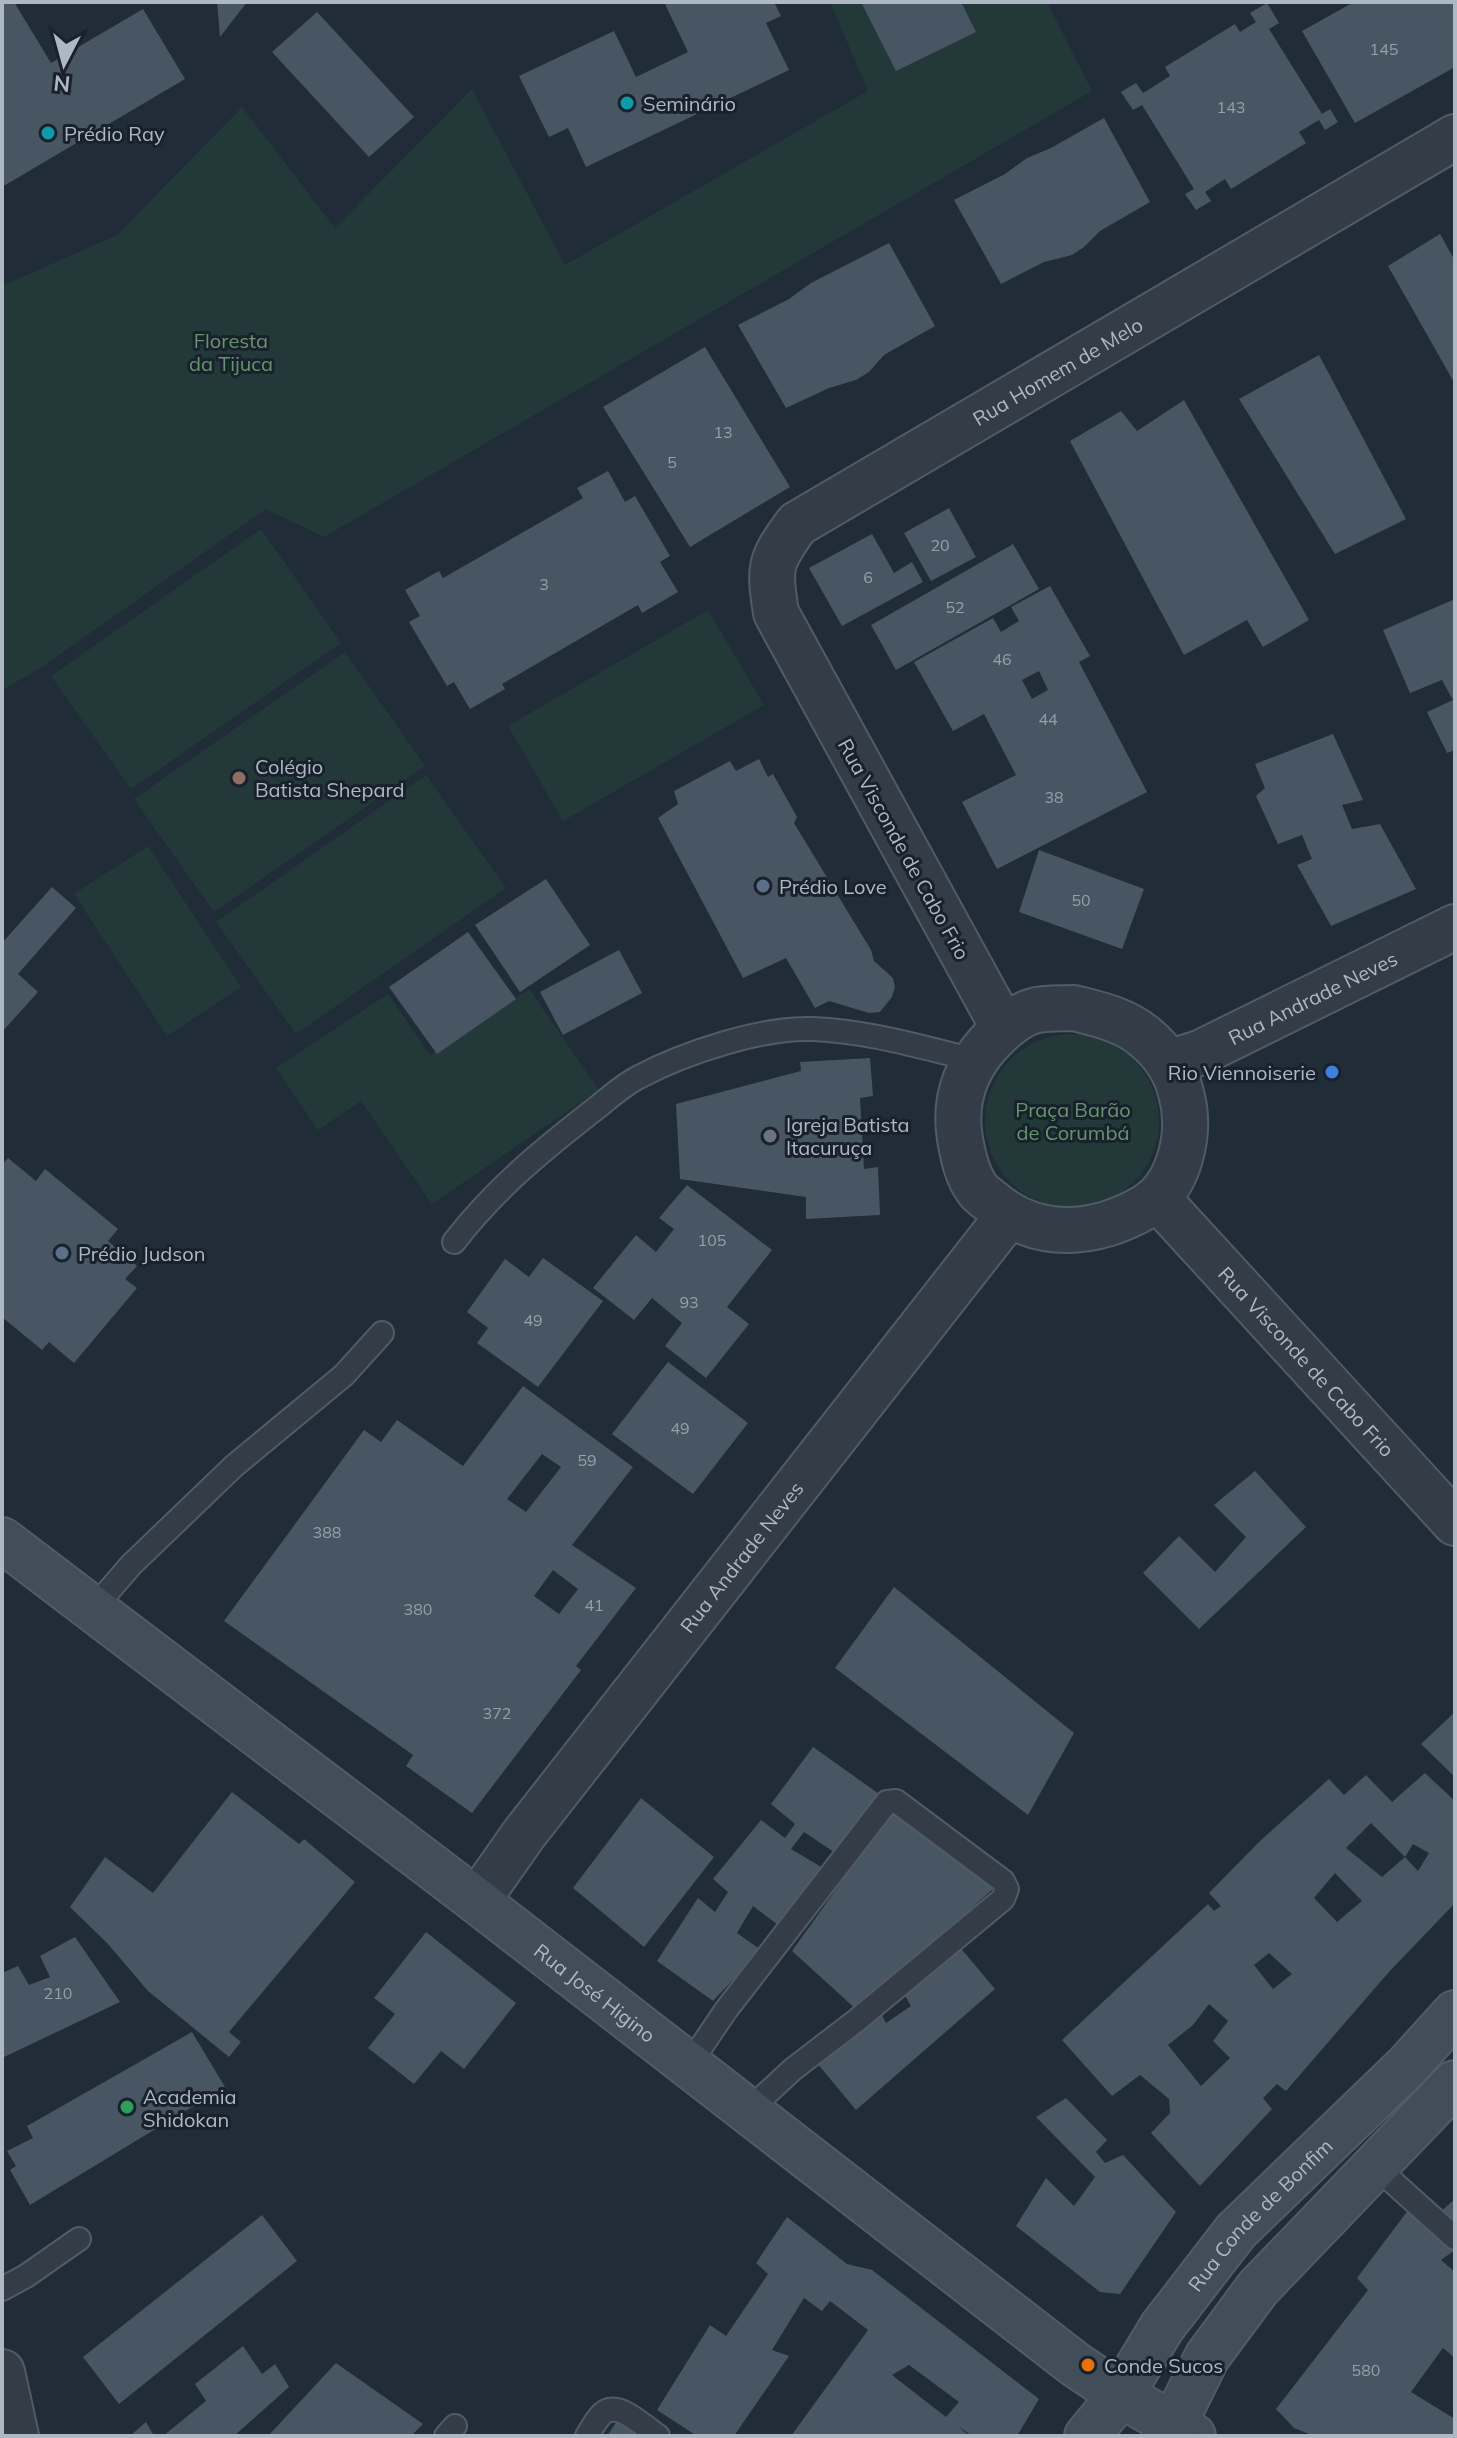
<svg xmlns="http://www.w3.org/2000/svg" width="1457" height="2438" font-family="Mulish,sans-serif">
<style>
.green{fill:#233939}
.building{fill:#485663;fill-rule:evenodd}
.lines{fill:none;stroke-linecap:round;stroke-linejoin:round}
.lane-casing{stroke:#515b65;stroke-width:26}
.street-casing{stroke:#515b65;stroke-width:48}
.secondary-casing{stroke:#515b65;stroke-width:48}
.lane{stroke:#343d47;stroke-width:22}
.street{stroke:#343d47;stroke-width:44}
.secondary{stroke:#424d5a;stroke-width:44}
.culture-dot{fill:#0f9aa8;stroke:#19222c;stroke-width:3}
.education-dot{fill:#8d6e63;stroke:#19222c;stroke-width:3}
.service-dot{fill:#5c6f8a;stroke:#19222c;stroke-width:3}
.shop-dot{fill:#3f7fe0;stroke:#19222c;stroke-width:3}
.worship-dot{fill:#6b7280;stroke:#19222c;stroke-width:3}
.leisure-dot{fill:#2e9e5b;stroke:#19222c;stroke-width:3}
.food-dot{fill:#e8710a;stroke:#19222c;stroke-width:3}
.labels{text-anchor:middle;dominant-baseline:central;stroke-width:6;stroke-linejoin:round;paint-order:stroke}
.number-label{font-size:16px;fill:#94a0ac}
.poi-label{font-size:20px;fill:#aeb8c4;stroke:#19222c;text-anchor:start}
.park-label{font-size:20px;fill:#66946d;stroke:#19222c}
.street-label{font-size:20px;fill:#aeb8c4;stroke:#19222c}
</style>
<rect width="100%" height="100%" fill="#202c37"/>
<g class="green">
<path d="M830 2H1047L1092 91 324 537 266 509 39 669 2 690V286L117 235 242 107 335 228 472 89 565 265 868 91Z"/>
<path d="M261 529 341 643 131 789 51 676Z"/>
<path d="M708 610 764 705 563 821 508 726Z"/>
<path d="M345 652 425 766 214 912 134 799Z"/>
<path d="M426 775 506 888 296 1034 216 922Z"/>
<path d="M148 846 241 987 167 1036 74 894Z"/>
<path d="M529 989 599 1090 432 1204 361 1101 318 1130 276 1068 388 994 430 1055Z"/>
<circle cx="1072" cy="1121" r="87"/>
</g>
<g class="building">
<path d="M2 2H14L51 63 143 9 185 79 2 187Z"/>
<path d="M217 2H247L220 37Z"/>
<path d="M664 2H774L781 16 766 23 789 70 586 167 568 128 549 137 519 76 614 31 636 77 688 52Z"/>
<path d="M861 2H961L976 32 896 71Z"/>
<path d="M1354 2H1455V67L1355 123 1302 31Z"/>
<path d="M1267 3 1279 23 1269 29 1322 114 1330 109 1338 122 1325 130 1319 120 1299 132 1306 143 1231 189 1225 179 1205 192 1211 201 1196 210 1185 194 1194 189 1142 105 1133 110 1121 92 1136 83 1143 93 1170 76 1165 67 1235 24 1240 32 1256 22 1250 13Z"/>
<path d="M317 12 414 117 369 157 272 52Z"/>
<path d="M1104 118 1150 202 1100 231 1084 247 1072 255 1044 262 1001 284 954 200 1005 174 1027 158 1051 148Z"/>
<path d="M1440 234 1455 261V384L1388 266Z"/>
<path d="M889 243 935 326 884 355 869 372 856 380 829 388 786 408 738 325 789 299 811 283Z"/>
<path d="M705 347 790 487 690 547 603 407Z"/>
<path d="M1319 355 1406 519 1335 554 1239 399Z"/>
<path d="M1184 400 1309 620 1263 647 1247 620 1184 655 1070 441 1121 411 1137 431Z"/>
<path d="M608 471 625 502 635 496 670 556 660 562 678 592 642 613 638 605 502 684 505 689 470 709 454 682 447 686 409 622 420 616 405 590 439 571 443 578 583 498 577 488Z"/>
<path d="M949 508 976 557 931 581 904 533Z"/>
<path d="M872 534 894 573 912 562 923 582 842 626 809 568Z"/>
<path d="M1013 544 1039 589 896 670 871 625Z"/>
<path d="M1050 586 1090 656 1079 662 1147 792 997 869 962 802 1016 775 984 714 953 731 914 662 993 618 1001 632 1019 621 1011 607ZM1039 671 1048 690 1032 699 1022 680Z"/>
<path d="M1455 599V750L1447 753 1427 712 1453 700 1442 680 1410 693 1383 630Z"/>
<path d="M1333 734 1363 800 1342 805 1352 829 1380 824 1416 889 1331 926 1297 865 1312 859 1302 835 1278 844 1256 796 1265 788 1255 764Z"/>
<path d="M759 759 768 777 773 774 797 817 794 823 871 950 874 961 893 978 895 987 892 997 880 1012 869 1013 829 1001 815 1008 786 958 743 978 658 818 678 804 674 791 730 761 736 771Z"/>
<path d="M1039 850 1144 889 1122 949 1019 912Z"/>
<path d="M546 879 590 945 520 992 475 925Z"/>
<path d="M52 887 76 908 18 974 38 992 2 1032V943Z"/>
<path d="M468 932 516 999 437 1054 389 987Z"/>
<path d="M619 950 642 993 563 1035 540 992Z"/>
<path d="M870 1058 873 1096 860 1098 864 1169 878 1167 880 1215 806 1219V1197L680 1179 676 1104 801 1071 800 1062Z"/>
<path d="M8 1158 36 1181 45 1169 118 1229 108 1241 137 1266 125 1279 137 1288 74 1363 49 1342 42 1350 2 1317V1165Z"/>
<path d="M687 1185 772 1250 727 1307 749 1324 706 1378 665 1346 682 1323 652 1298 634 1320 593 1288 636 1235 656 1252 674 1229 659 1218Z"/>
<path d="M543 1258 603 1301 538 1387 477 1343 488 1328 467 1312 505 1259 529 1277Z"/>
<path d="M668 1362 748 1423 693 1494 612 1434Z"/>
<path d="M523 1386 633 1467 572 1545 636 1588 576 1666 581 1670 472 1813 406 1766 413 1755 224 1621 364 1430 381 1442 397 1420 463 1466ZM542 1454 561 1467 526 1512 507 1499ZM553 1570 578 1589 559 1614 534 1596Z"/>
<path d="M1255 1471 1306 1527 1199 1629 1143 1573 1179 1536 1215 1572 1246 1537 1214 1505Z"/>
<path d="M894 1587 1074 1733 1028 1815 835 1668Z"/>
<path d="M1455 1712V1777L1421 1744Z"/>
<path d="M813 1747 882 1796 834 1852 804 1832 791 1849 823 1868 778 1925 753 1906 737 1933 761 1950 713 2001 657 1961 698 1898 715 1912 728 1892 713 1879 761 1820 785 1838 795 1824 771 1804Z"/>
<path d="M1425 1773 1455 1801V1903L1388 1973 1286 2091 1277 2084 1263 2098 1272 2109 1200 2186 1151 2133 1170 2113 1169 2099 1140 2075 1112 2096 1062 2040 1208 1904 1214 1911 1221 1906 1209 1893 1259 1842 1329 1779 1344 1795 1366 1775 1392 1802ZM1371 1823 1405 1857 1413 1844 1429 1853 1418 1871 1405 1857 1382 1877 1346 1848ZM1335 1873 1362 1901 1337 1922 1314 1898ZM1269 1953 1292 1974 1273 1989 1254 1965ZM1209 2004 1228 2021 1213 2041 1230 2058 1201 2086 1168 2045 1193 2025Z"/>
<path d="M232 1792 299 1844 304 1839 355 1882 229 2032 241 2042 229 2057 148 1991 108 1944 70 1907 105 1857 153 1893Z"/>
<path d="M641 1798 714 1857 644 1947 573 1888Z"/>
<path d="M895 1807 994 1888 858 2011 792 1951Z"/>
<path d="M426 1932 516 2003 464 2069 441 2051 414 2084 368 2048 395 2014 374 1998Z"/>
<path d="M75 1937 120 2002 2 2058V1973L18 1966 29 1985 50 1977 40 1956Z"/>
<path d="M958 1945 995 1989 856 2110 816 2062 880 2011 886 2023 911 2006 904 1994Z"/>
<path d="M192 2032 225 2087 30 2205 10 2170 16 2166 7 2151 33 2138 27 2126Z"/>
<path d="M1066 2098 1107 2140 1096 2152 1105 2163 1123 2155 1176 2212 1120 2294 1100 2292 1016 2226 1046 2178 1074 2206 1095 2177 1036 2117Z"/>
<path d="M1455 2199V2227L1439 2213Z"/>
<path d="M1409 2209 1455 2247V2250L1441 2260 1455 2272V2358L1443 2348 1411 2392 1455 2419V2436H1314L1294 2428 1276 2409 1368 2290 1357 2278Z"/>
<path d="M262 2215 297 2261 119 2404 83 2357Z"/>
<path d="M787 2217 847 2264 872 2270 1039 2399 1017 2436H972L958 2426 969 2436H791L868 2330 830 2301 822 2311 804 2298 772 2350 789 2356 734 2436H697L657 2410 710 2325 726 2336 768 2274 756 2263ZM909 2365 959 2402 946 2417 892 2375Z"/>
<path d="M243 2346 262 2374 275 2364 289 2387 234 2436H163L206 2401 195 2384Z"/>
<path d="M336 2363 423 2424 411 2436H268Z"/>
<path d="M617 2421 638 2436H607Z"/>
<path d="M146 2422 154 2436H130Z"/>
</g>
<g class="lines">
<defs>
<g id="lane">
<path d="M454 1242C493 1191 540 1152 590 1113 606 1101 621 1086 639 1077 684 1053 762 1027 813 1029 867 1031 921 1047 974 1060"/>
<path d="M93 1609 131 1565 234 1466 344 1375 382 1333"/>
<path d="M689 2065 726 2010 887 1802 896 1801 1003 1881 1007 1889 1003 1899 857 2020 792 2070 748 2111"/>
<path d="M1375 2166 1455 2238"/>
<path d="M2 2289 26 2276 79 2239"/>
<path d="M446 2436 455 2426"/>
<path d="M587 2436C591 2429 596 2420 602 2414 618 2399 644 2427 658 2436"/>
</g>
<g id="street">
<path d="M1074 1008C1098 1014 1126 1020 1146 1038 1163 1052 1176 1072 1181 1093 1192 1132 1180 1187 1145 1207 1095 1236 1038 1241 992 1202 988 1199 982 1195 978 1190 967 1176 963 1156 960 1139 954 1103 964 1071 988 1044 1001 1030 1018 1014 1037 1010 1049 1008 1062 1008 1074 1008Z"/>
<path id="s1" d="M1003 1027 776 613C769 567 769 562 797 524L1455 137"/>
<path id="s2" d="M1169 1063 1202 1052 1455 927"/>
<path id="s3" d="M1158 1199 1455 1523"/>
<path id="s4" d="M477 1901 524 1834 1008 1216"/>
<path d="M2 2372 16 2436"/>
</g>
<g id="secondary">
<path id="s5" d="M2 1540 477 1901 1076 2365 1121 2395 1193 2436"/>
<path id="s6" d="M1087 2436 1121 2395 1162 2327 1236 2231 1407 2066 1455 2013"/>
<path d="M1165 2436 1173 2426 1207 2357 1258 2288 1455 2083"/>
</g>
</defs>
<use href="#lane" class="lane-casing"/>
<use href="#street" class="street-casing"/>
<use href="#secondary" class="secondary-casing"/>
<use href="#lane" class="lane"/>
<use href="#street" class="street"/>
<use href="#secondary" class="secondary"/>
</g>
<g class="culture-dot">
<circle cx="627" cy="103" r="8"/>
<circle cx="48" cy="133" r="8"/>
</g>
<circle class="education-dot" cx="239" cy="778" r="8"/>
<g class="service-dot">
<circle cx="763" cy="886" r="8"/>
<circle cx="62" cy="1253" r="8"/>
</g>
<circle class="shop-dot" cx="1332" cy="1072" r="8"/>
<circle class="worship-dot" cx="770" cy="1136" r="8"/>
<circle class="leisure-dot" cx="127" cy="2107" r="8"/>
<circle class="food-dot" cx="1088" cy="2365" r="8"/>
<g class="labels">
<g class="number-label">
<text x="1384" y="49">145</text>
<text x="1231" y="107">143</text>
<text x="723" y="432">13</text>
<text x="672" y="462">5</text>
<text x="940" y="545">20</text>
<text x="868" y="577">6</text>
<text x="544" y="584">3</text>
<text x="955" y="607">52</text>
<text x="1002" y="659">46</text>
<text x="1048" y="719">44</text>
<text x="1054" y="797">38</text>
<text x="1081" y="900">50</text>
<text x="712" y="1240">105</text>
<text x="689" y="1302">93</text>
<text x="533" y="1320">49</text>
<text x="680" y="1428">49</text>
<text x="587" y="1460">59</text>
<text x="327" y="1532">388</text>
<text x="594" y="1605">41</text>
<text x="418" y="1609">380</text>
<text x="497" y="1713">372</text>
<text x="58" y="1993">210</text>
<text x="1366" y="2370">580</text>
</g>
<g class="poi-label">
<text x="643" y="103">Seminário</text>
<text x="64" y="133">Prédio Ray</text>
<text x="255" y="766">Colégio<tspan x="255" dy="23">Batista Shepard</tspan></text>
<text x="779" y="886">Prédio Love</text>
<text x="1316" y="1072" text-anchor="end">Rio Viennoiserie</text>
<text x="786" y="1124">Igreja Batista<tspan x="786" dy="23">Itacuruça</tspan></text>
<text x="78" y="1253">Prédio Judson</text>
<text x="143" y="2096">Academia<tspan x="143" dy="23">Shidokan</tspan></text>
<text x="1104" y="2365">Conde Sucos</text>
</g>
<g class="park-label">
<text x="231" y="340">Floresta<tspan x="231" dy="23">da Tijuca</tspan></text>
<text x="1073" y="1109">Praça Barão<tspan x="1073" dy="23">de Corumbá</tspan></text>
</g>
<g class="street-label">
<text stroke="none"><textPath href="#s1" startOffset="870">Rua Homem de Melo</textPath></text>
<text transform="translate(904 849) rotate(61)">Rua Visconde de Cabo Frio</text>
<text stroke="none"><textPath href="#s2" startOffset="158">Rua Andrade Neves</textPath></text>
<text stroke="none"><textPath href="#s3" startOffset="220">Rua Visconde de Cabo Frio</textPath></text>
<text stroke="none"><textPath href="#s4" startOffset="434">Rua Andrade Neves</textPath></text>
<text stroke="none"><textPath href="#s5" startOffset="746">Rua José Higino</textPath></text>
<text stroke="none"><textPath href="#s6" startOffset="282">Rua Conde de Bonfim</textPath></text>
</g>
</g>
<rect width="1457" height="2438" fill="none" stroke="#aeb8c4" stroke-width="8"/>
<g transform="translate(64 64) rotate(186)" stroke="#19222c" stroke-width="6" paint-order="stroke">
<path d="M0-6L14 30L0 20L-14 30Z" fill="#aeb8c4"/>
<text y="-12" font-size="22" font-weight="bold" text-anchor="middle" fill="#aeb8c4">N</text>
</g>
</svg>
